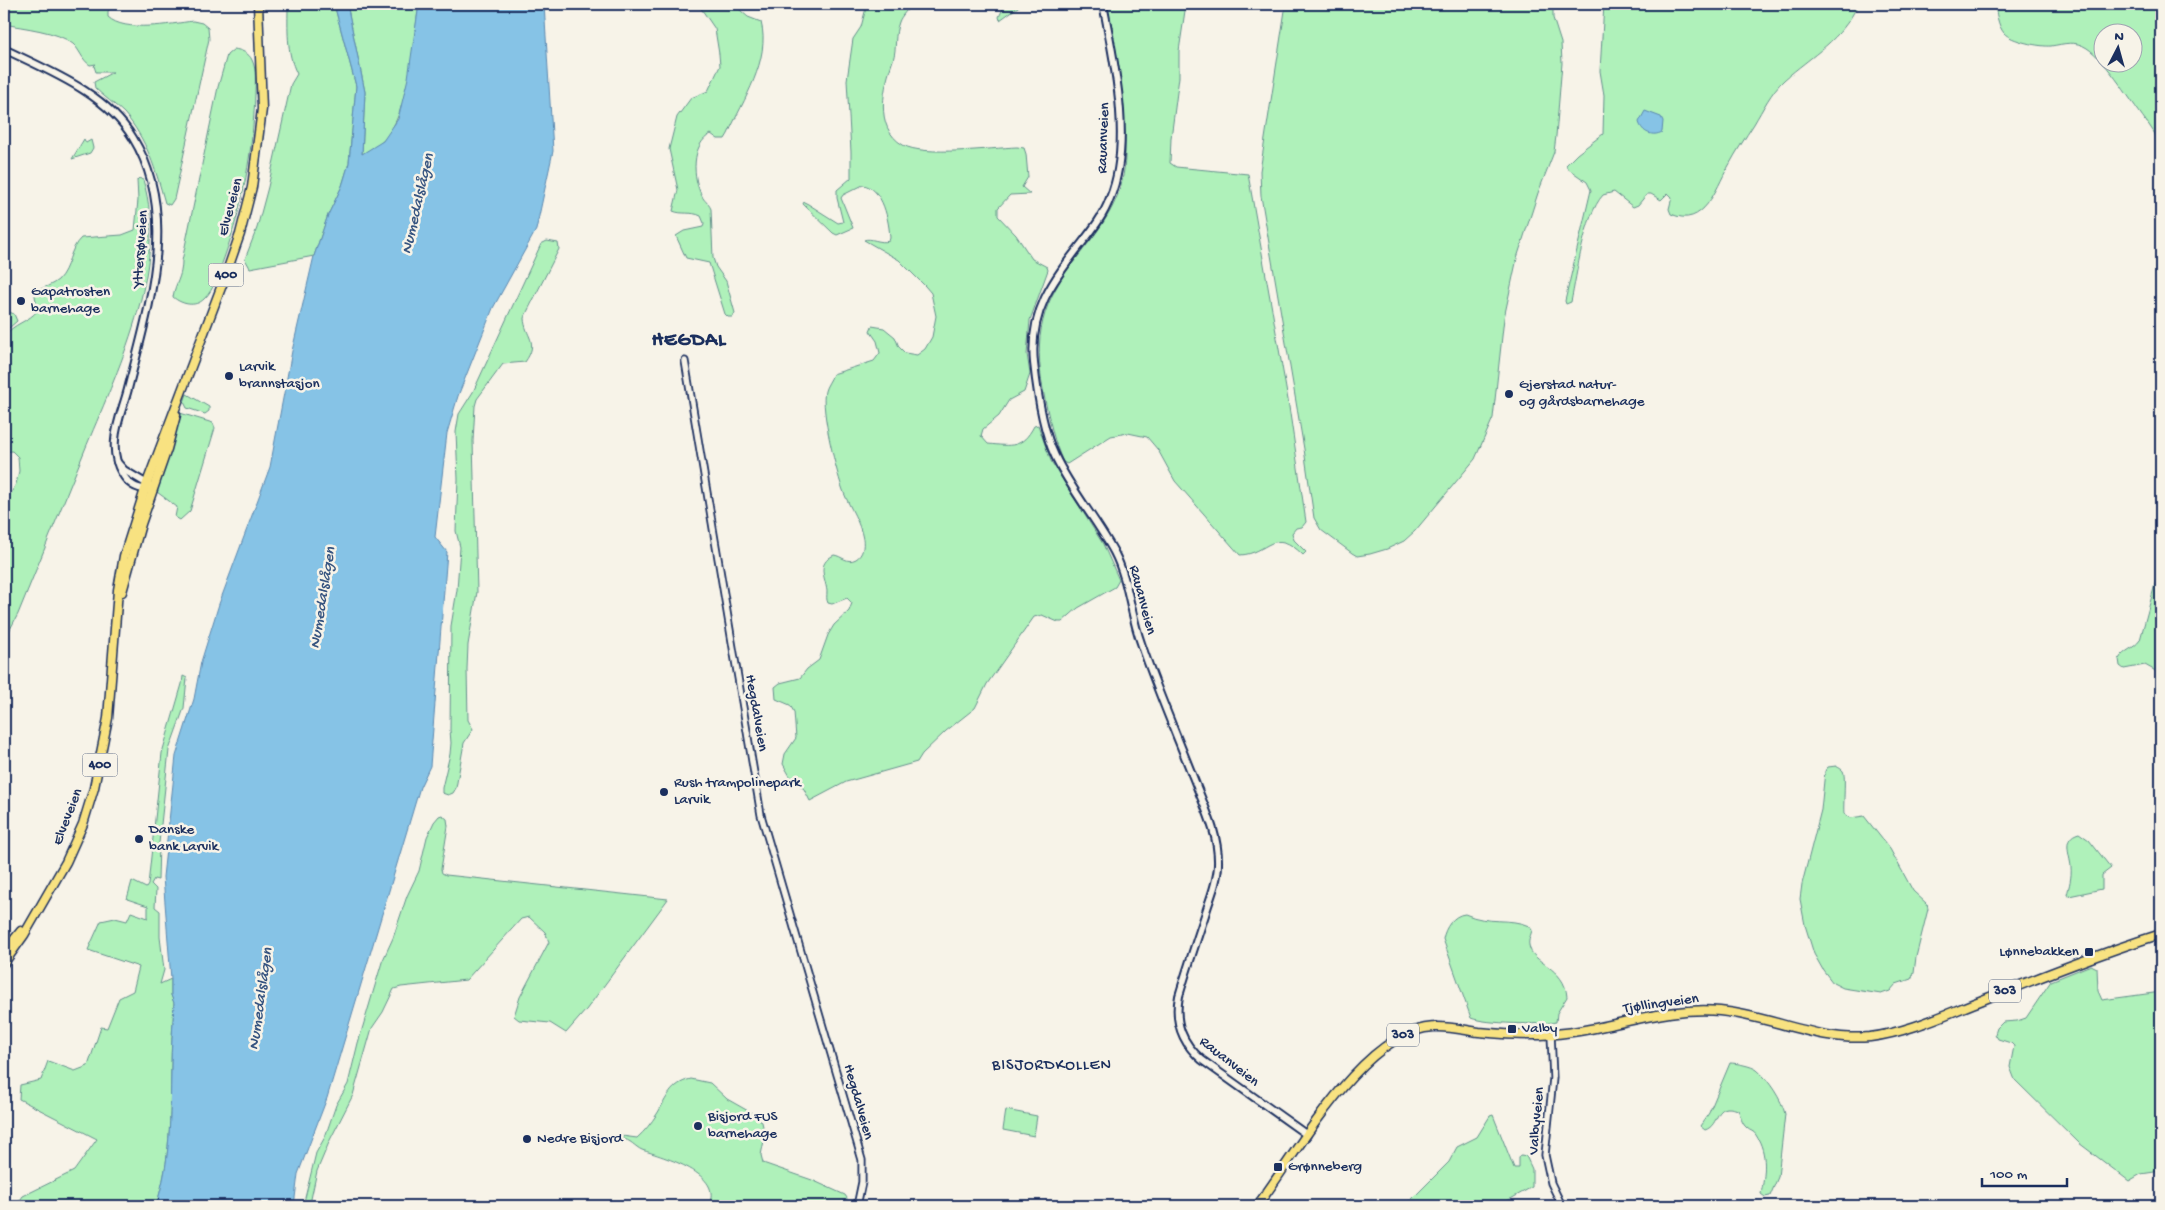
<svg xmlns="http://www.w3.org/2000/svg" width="2165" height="1210" font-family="'Gochi Hand',sans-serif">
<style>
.green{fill:#aff1ba;stroke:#65908c;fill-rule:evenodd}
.water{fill:#86c3e6;stroke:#5b88b0}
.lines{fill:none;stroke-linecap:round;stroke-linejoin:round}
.tertiary-casing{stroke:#1b2f5e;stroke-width:9}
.secondary-casing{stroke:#1b2f5e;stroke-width:10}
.primary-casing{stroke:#1b2f5e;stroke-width:11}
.trunk-casing{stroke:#1b2f5e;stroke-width:11}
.tertiary{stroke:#f7f3e8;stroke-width:5.5}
.secondary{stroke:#f7f3e8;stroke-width:6}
.primary{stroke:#f8e281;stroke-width:8}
.trunk{stroke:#f8e281;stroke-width:8}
.poi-dot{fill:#1b2f5e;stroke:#f7f3e8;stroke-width:2}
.labels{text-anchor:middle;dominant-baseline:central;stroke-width:5;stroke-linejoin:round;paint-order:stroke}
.shield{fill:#f7f3e8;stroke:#5d6a87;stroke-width:1}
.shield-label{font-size:14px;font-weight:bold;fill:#1b2f5e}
.street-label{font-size:15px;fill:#1b2f5e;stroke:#f7f3e8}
.poi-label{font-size:15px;fill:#1b2f5e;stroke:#f7f3e8;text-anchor:start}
.water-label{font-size:16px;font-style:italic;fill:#365480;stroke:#f7f3e8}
.neighbourhood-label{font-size:16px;letter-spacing:1px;fill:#1b2f5e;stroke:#f7f3e8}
.district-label{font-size:20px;font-weight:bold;letter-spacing:1px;fill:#1b2f5e;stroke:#f7f3e8}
</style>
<rect width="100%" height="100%" fill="#f7f3e8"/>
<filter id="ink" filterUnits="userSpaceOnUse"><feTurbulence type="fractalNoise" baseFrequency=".02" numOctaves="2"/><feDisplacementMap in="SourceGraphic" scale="10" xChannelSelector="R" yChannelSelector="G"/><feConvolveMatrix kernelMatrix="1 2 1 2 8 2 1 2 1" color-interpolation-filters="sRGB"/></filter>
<g filter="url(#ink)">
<g class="green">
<path d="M4 4H114L108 11V17C125 33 170 24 193 21L202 23 208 28 209 39 174 199 170 205 165 203C156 171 147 139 124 113 115 104 104 97 95 88L94 82 113 72H96L94 66 96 64 90 65C82 60 80 50 73 44 58 31 23 28 4 24Z"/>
<path d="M288 4H334L356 86 349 163 342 186 328 215 314 256 250 268 245 259 257 228 268 187 291 84 297 74C286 52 288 28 288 4Z"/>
<path d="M347 4H419C413 42 410 111 384 140 378 146 369 150 362 155L365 92Z"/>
<path d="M698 4H733L748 17 761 22C771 60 743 100 728 134L725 139H718L711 134C691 144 692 178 702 196 704 201 708 202 711 209L713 258 716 267 726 281 735 313 732 317H728L725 314 709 263 686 258 676 236 684 231 703 227 704 223 701 216C691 211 682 215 673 211L678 190 669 149 677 117 691 98 708 91 720 66 719 54 715 29Z"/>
<path d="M867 4H912C908 9 901 16 899 22 894 35 897 48 893 60 884 86 873 127 903 145 924 157 991 148 1017 147L1024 148 1026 154 1028 177 1022 187 1030 194 1010 195 998 208V216L1016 235 1032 259 1047 267 1048 270 1030 320 1027 354 1030 374 1024 392 1009 400 999 416 983 429 981 436 988 444C1011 446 1022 449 1034 426L1038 425 1051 461 1103 544 1119 580 1115 587 1078 608 1062 622H1058L1042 615 1034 617 987 684 975 708 946 731 922 754 917 762 846 782 810 801 804 789 791 778 783 764 785 754 796 738 794 712 790 705 776 699 775 687 780 683 800 678 807 669 819 660 828 635 834 625 849 611 852 603 847 598 832 604 828 603C826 599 827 596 827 591 825 576 816 564 834 555 842 556 847 564 856 559 863 555 864 546 863 539 860 522 850 508 844 493 837 475 820 409 825 391 826 386 831 380 833 374L874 361 880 353 877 341 870 331 872 326 884 328 895 337 899 347 905 353 917 355 925 349 932 337 936 316 931 293 925 286 899 260 864 240C871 237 880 244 889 241L890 238C889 221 883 188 863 185L843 195 841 198 853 228 837 235 833 233 803 204 804 202 808 204 838 223 843 222 837 198V190L851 178V152L847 80 853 39 861 27Z"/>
<path d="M1005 4H1022L1000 20 999 17Z"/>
<path d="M1107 4H1186L1179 51V77L1171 138 1170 163 1176 167 1248 174 1288 400 1306 522 1302 527 1296 528 1292 533 1294 540 1306 552 1303 555C1273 525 1269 554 1240 555L1175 481 1158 450 1147 437 1128 433 1111 436 1067 464 1063 462C1054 442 1050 422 1045 400 1034 345 1037 310 1072 264 1092 238 1114 214 1122 181 1126 164 1125 148 1125 132 1123 88 1116 46 1107 4Z"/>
<path d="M1286 4H1553V18L1561 43 1562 63 1556 136 1554 152 1538 193 1517 258 1504 318 1493 418 1475 459 1415 531 1404 541 1387 549 1370 554 1357 556 1352 553 1321 530 1314 518 1304 449 1261 196 1260 171Z"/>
<path d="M1604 4H1858C1843 39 1811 56 1784 80 1771 92 1763 109 1754 124 1745 138 1736 152 1728 167 1716 188 1704 229 1671 214L1669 209 1672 197 1668 193 1661 200 1651 194H1647L1638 205 1633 207 1614 192 1603 195C1584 216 1577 274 1571 302L1566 304 1565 301 1591 190 1587 182 1567 168 1566 165 1577 154 1603 134 1604 95 1600 71Z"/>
<path d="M1995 4H2161V162L2155 134 2149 125C2133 105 2107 61 2087 48 2075 40 2064 44 2051 46 2040 47 2011 41 2004 33 1998 26 1996 12 1995 4ZM2102 32H2132V62H2102Z"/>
<path d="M234 49C241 50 249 53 252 60 257 70 255 84 255 94 253 151 243 205 224 258 219 271 215 289 204 299 195 308 181 304 173 297 175 283 182 278 182 261L218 87 227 55Z"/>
<path d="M84 139 86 143 91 140 93 148 90 153 72 159Z"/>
<path d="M139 178 143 180C170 265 116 374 84 452 62 506 40 560 18 614L5 639 4 636V505L16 484 19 471 18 457 12 451 4 452V337C13 323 29 322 38 310L35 296 36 291C43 288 52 285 58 280 70 268 69 249 81 238L122 235 135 230 138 200 137 180Z"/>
<path d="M547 241 558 243 559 249 524 318C525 337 540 341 525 362L503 364 477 399 475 406 473 441 477 592 468 645 467 669 468 720 473 729 464 743 456 788 453 793 448 795 442 793V788L450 754 451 743 450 730 451 626 457 590 460 547 456 531 458 479 456 432 459 414 473 392 541 244Z"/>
<path d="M7 311 14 314 17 321 9 328 4 325Z"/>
<path d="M187 394 209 407V411L205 414 187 408 184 402Z"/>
<path d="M180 413 213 423 215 428 190 511 180 520 175 517 177 507 157 492Z"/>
<path d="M2161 562V674L2145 665 2124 669 2120 666 2119 659C2124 650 2134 649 2140 640Z"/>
<path d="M183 676 187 678 184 708 169 750 159 843 158 880 154 879 151 884 156 889 155 907 160 911V937L164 970 160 984 171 979V995L174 1003C173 1025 171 1047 171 1069 170 1117 171 1160 156 1206H16L23 1196 74 1171 97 1139 19 1099 20 1085 41 1080 48 1061 75 1071 88 1066 101 1027 107 1028 119 998 133 991 139 967 88 950 101 921 115 918 127 921 131 912 148 918V906L127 899 132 881 146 888 148 885 162 753 182 684Z"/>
<path d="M1836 766C1839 768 1842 769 1843 771 1846 775 1843 805 1844 814L1850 818 1864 816 1890 849 1913 891 1927 904 1928 909 1916 957 1914 973 1911 979 1896 984 1890 991 1881 994 1843 988 1833 983 1823 970 1814 954 1805 925 1800 899 1802 884 1821 810 1825 771 1828 767Z"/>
<path d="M442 815 447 819 448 826 441 869 442 873 446 875 668 899 586 1010 566 1033 550 1023 519 1020 514 1016 520 997 549 942 545 932 529 917 521 919 466 980 401 987 394 989 383 1012 372 1028 353 1095 330 1140 317 1171 311 1199 312 1206H303L316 1153 325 1137 336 1105 348 1084 358 1043 382 962 393 938 407 896 419 871 427 837 434 822 439 816Z"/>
<path d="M2079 833 2089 840 2111 868 2102 875V889L2069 896 2067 895C2069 886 2072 877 2071 867 2070 854 2061 838 2079 833Z"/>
<path d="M1465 914C1489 925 1509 917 1529 926L1532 930C1531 935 1528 940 1529 945 1531 964 1565 966 1567 997L1557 1013 1556 1022C1541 1025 1485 1024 1471 1018L1443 939C1445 928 1453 915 1465 914Z"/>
<path d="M2091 965 2097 968 2098 991 2102 1000 2161 992V1171L2141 1174 2129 1181 2079 1143 2015 1080 2010 1067 2014 1046 2011 1043 1998 1039 1995 1034 1997 1028 2003 1022 2017 1021 2026 1018 2051 981Z"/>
<path d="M1730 1063C1736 1063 1752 1066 1757 1070 1768 1079 1782 1100 1785 1114L1778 1177 1770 1196 1765 1197 1761 1194C1765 1174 1768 1154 1756 1135 1754 1131 1750 1131 1747 1128 1741 1123 1741 1116 1738 1110 1713 1101 1721 1125 1705 1130L1700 1126 1709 1113Z"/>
<path d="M691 1079 710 1083 727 1099 757 1116 762 1122 765 1136 761 1155 763 1163 812 1180 845 1195 847 1198 846 1206H708C726 1174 663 1157 642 1150 635 1147 630 1139 622 1139V1136L637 1138C645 1131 651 1123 657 1114 667 1098 670 1084 691 1079Z"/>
<path d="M1006 1110 1037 1116 1034 1136 1003 1130Z"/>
<path d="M1493 1115 1514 1168H1519V1158L1521 1155 1526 1156 1532 1169V1187L1498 1206H1405L1449 1162 1457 1147 1477 1137 1490 1116Z"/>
</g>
<g class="water">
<path d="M334 4H347L365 92 362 154 383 141 398 119 408 78 419 4H544L553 151 536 230 493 308 458 396 447 433 435 537 447 552 430 766 420 787 327 1098 298 1174 294 1206H156C171 1160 170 1117 171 1069 171 1047 173 1025 174 1003L171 995V979L163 877 176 756 194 699 201 662 219 604 270 467 292 351 314 256 328 215 342 186 349 163 356 86Z"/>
<path d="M1645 111 1661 117 1663 121 1662 132C1653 137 1642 133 1639 122Z"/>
</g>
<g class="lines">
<defs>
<g id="tertiary">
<path d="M685 361 761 815 862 1160V1182L857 1206"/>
<path d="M1551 1035 1553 1078 1545 1155 1551 1183 1562 1206"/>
</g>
<g id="secondary">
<path d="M1103 4C1114 61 1133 143 1110 198 1104 215 1093 229 1082 243 1052 281 1029 312 1034 363 1037 391 1043 431 1055 456 1071 490 1096 519 1114 552 1129 581 1130 613 1141 643 1157 690 1177 736 1195 782 1205 808 1219 835 1218 864 1218 881 1210 898 1205 915 1196 942 1187 969 1179 996 1174 1023 1182 1043 1202 1060L1307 1135"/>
<path d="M4 49C49 71 106 93 133 138 180 215 148 309 128 389 124 405 116 423 115 440 113 461 124 491 149 489"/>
<path d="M117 462 124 470 149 485"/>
</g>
<path id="primary" d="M1257 1206C1296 1155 1363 1030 1434 1027 1449 1026 1464 1030 1479 1032 1508 1035 1536 1037 1565 1033 1617 1027 1667 1006 1720 1011 1771 1016 1818 1042 1870 1037 1910 1032 1948 1013 1985 999 2043 976 2101 953 2161 934"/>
<g id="trunk">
<path d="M122 592 141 524 167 449 176 415"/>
<path d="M4 952 21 931"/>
<path d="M4 963 24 935 66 862 83 824 94 788 108 718 118 590 124 556 147 483 225 277 240 234 252 187 262 109 258 4"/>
</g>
</defs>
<use href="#tertiary" class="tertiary-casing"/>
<use href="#secondary" class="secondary-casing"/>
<use href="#primary" class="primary-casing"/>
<use href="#trunk" class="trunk-casing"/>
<use href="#tertiary" class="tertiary"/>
<use href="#secondary" class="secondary"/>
<use href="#primary" class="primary"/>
<use href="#trunk" class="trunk"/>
</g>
</g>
<g class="poi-dot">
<circle cx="21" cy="301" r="5"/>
<circle cx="229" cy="376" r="5"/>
<circle cx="1509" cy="394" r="5"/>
<circle cx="664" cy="792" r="5"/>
<circle cx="139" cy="839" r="5"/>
<rect x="2084" y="947" width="10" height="10" rx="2.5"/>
<rect x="1507" y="1024" width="10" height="10" rx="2.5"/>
<circle cx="698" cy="1126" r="5"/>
<circle cx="527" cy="1139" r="5"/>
<rect x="1273" y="1162" width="10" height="10" rx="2.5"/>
</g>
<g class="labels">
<g class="shield">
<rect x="208.5" y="263.5" width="35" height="23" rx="4"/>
<rect x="82.5" y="753.5" width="35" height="23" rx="4"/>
<rect x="1989" y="979.5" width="32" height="23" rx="4"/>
<rect x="1387" y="1023.5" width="32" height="23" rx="4"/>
</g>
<g class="shield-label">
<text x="226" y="275">400</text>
<text x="100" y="765">400</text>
<text x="2005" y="991">303</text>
<text x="1403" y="1035">303</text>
</g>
<g class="street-label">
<text transform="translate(1104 138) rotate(-88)">Rauanveien</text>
<text transform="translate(231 207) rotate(-75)">Elveveien</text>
<text transform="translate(141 249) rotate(-86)">Yttersøveien</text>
<text transform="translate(1142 600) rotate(75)">Rauanveien</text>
<text transform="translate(756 713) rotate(80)">Hegdalveien</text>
<text transform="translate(68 817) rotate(-69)">Elveveien</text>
<text transform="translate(1661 1004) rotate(-8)">Tjøllingveien</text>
<text transform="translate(1229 1062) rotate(38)">Rauanveien</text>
<text transform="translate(858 1102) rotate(74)">Hegdalveien</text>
<text transform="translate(1537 1121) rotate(-85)">Valbyveien</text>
</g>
<g class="poi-label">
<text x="31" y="292">Gapatrosten<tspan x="31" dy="17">barnehage</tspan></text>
<text x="239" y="367">Larvik<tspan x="239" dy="17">brannstasjon</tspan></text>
<text x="1519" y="385">Gjerstad natur-<tspan x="1519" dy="17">og gårdsbarnehage</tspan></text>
<text x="674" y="783">Rush trampolinepark<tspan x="674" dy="17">Larvik</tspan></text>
<text x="149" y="830">Danske<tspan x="149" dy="17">bank Larvik</tspan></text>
<text x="2079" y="952" text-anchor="end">Lønnebakken</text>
<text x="1522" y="1029">Valby</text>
<text x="708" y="1117">Bisjord FUS<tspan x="708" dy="17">barnehage</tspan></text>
<text x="537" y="1139">Nedre Bisjord</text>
<text x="1288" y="1167">Grønneberg</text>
</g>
<g class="water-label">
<text transform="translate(419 204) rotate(-77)">Numedalslågen</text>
<text transform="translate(324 598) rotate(-81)">Numedalslågen</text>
<text transform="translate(262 999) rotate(-82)">Numedalslågen</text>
</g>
<g class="neighbourhood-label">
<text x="1052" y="1066">BISJORDKOLLEN</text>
</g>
<g class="district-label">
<text x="689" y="341">HEGDAL</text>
</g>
</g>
<rect width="2165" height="1210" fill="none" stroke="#f7f3e8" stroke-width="20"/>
<rect x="10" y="10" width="2145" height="1190" fill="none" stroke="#1b2f5e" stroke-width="2" filter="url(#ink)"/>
<g transform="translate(2118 48) rotate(6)"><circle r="24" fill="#f7f3e8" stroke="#9fa5b1"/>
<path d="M0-4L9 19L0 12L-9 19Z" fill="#1b2f5e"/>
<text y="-8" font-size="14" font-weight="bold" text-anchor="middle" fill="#1b2f5e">N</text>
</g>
<path d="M1982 1178v8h85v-8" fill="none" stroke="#1b2f5e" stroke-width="2.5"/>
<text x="1990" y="1178" font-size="15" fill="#1b2f5e" stroke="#f7f3e8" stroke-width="4" paint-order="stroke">100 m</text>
</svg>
